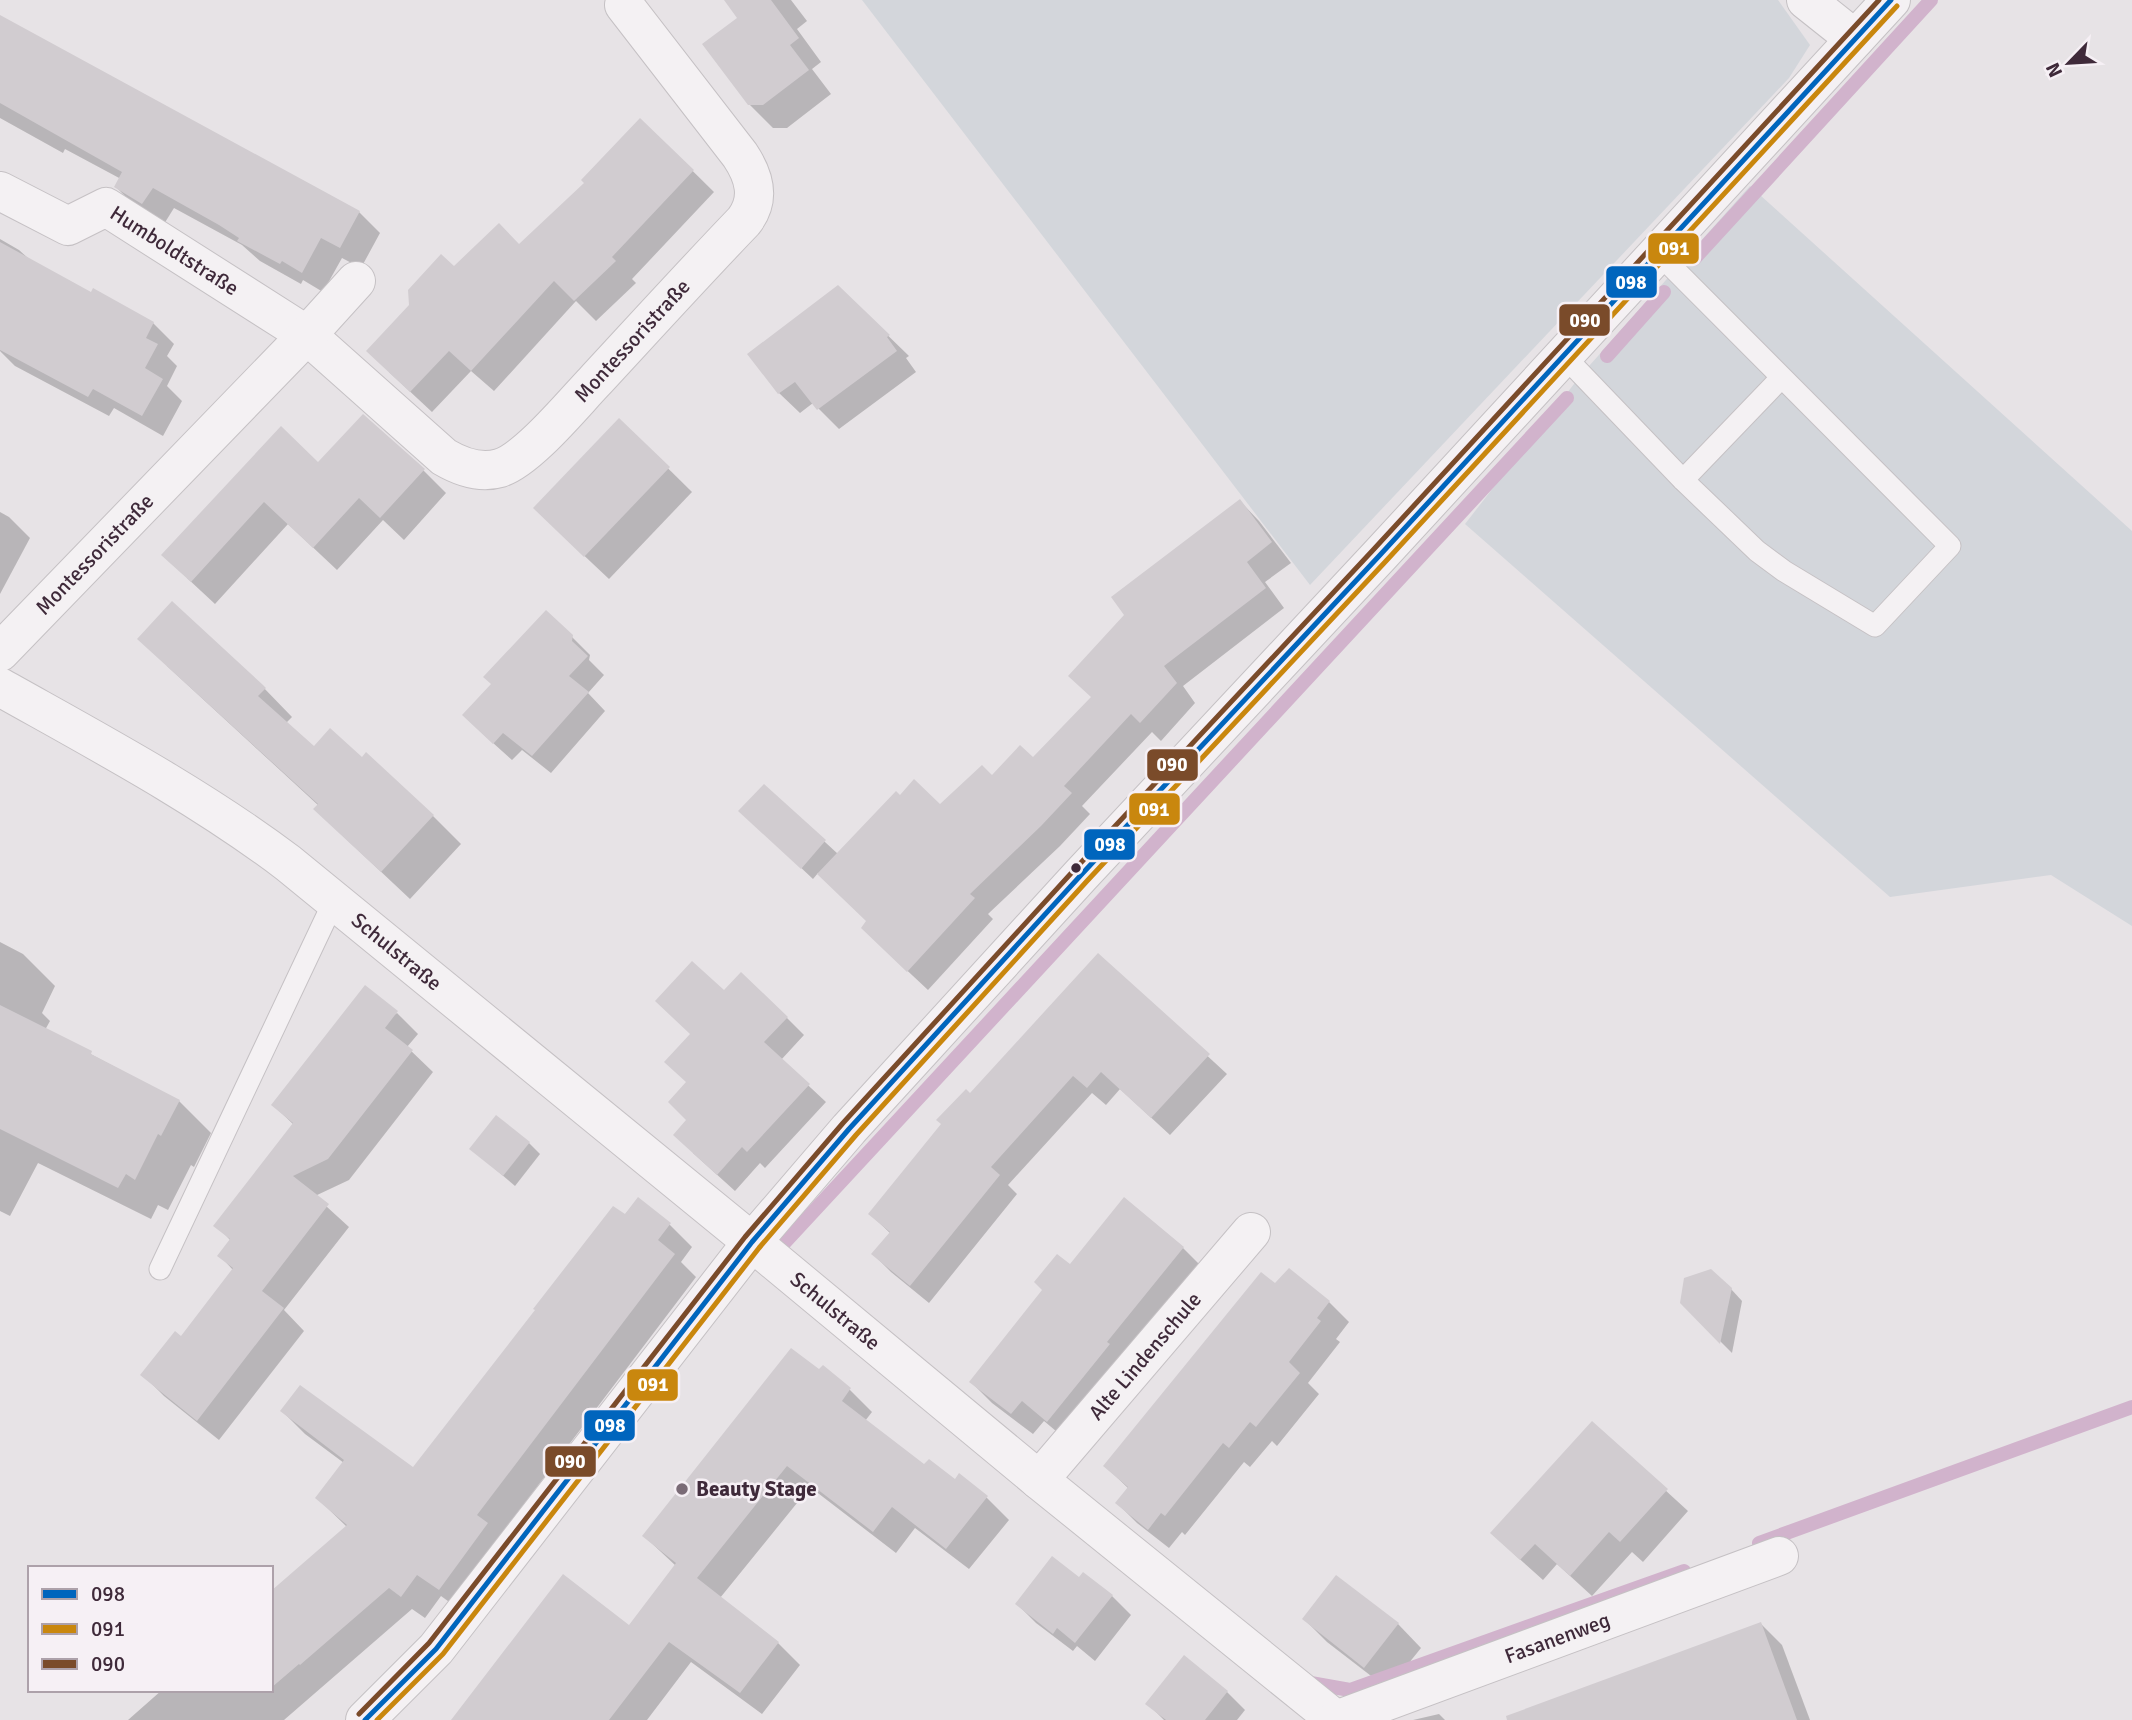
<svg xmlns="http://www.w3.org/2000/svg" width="2132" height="1720" font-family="Signika,sans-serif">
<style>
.green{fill:#d3d6db}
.shadow{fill:#0003}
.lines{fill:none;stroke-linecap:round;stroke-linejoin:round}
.stream{stroke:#d1b3cc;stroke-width:14}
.building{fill:#d1ccd0}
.service-casing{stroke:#c5c1c4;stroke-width:23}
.minor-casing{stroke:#c5c1c4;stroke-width:40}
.service{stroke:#f4f1f3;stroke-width:21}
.minor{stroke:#f4f1f3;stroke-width:38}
.bus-1-casing{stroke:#f6f0f5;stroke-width:10}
.bus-2-casing{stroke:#f6f0f5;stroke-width:10}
.bus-3-casing{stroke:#f6f0f5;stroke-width:10}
.bus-1{stroke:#0065bd;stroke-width:5}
.bus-2{stroke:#c9870e;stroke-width:5}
.bus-3{stroke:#7a4b2a;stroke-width:5}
.bus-dot{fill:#3f2a3a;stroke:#f6f0f5;stroke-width:2.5}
.poi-dot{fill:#7a6b76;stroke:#f6f0f5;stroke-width:2.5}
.labels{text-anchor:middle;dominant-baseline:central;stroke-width:5;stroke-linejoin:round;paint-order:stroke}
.street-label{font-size:21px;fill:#3f2a3a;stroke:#f6f0f5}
.poi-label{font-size:21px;font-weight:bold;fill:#3f2a3a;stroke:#f6f0f5;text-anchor:start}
.line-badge{stroke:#f6f0f5;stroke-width:2.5}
.badge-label{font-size:19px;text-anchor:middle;font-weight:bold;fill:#fff}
</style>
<rect width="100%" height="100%" fill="#e7e3e6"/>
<g class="green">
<path d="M862 0H1778L1810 45 1789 78 1310 585Z"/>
<path d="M1750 186 2132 531V926L2051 875 1890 897 1465 524 1581 375Z"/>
</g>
<g class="shadow">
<path d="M726 0H791L807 21 797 29 821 62 812 69 831 94 787 128H773L749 104 740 18Z"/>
<path d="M0 17 359 212 380 233 361 268 342 258 323 292 303 280 301 284 260 261 242 245 174 208 164 224 137 208 116 187 121 179 65 149 63 153 0 118Z"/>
<path d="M641 120 714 192 632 279 636 283 596 321 576 301 494 391 471 371 432 412 389 372 454 268 520 246 586 183Z"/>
<path d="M0 239 19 250 29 259 92 294 153 323 174 344 167 356 177 366 167 386 182 401 163 436 114 408 109 416 15 366 0 351Z"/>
<path d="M838 287 909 356 906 358 916 372 839 429 813 403 800 413 779 393 749 354Z"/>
<path d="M619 420 692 492 609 579 558 531Z"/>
<path d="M281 429 319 464 423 470 446 493 404 540 383 520 337 570 288 524 215 604 187 578Z"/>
<path d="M1240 501 1259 521 1291 563 1265 582 1284 608 1183 686 1195 703 1161 741 1152 732 1082 806 1090 814 1060 846 988 914 993 919 928 990 882 947 868 922 818 873 813 879 752 822 764 786 838 854 900 797 940 806 992 777 1033 760 1092 698Z"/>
<path d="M0 512 9 517 30 538 0 594Z"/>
<path d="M571 636 590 655 589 660 604 675 588 693 605 711 551 773 522 750 512 760 482 733 493 684Z"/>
<path d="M167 666 262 686 292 717 286 723 314 748 433 816 461 844 410 899 344 837 319 806Z"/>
<path d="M0 942 23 954 55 986 42 1013 50 1021 45 1030 179 1101 211 1133 194 1167 191 1165 168 1210 158 1205 151 1219 38 1163 10 1216 0 1211Z"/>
<path d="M1098 955 1227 1074 1170 1135 1120 1089 1106 1105 1092 1093 1008 1185 1017 1194 929 1303 891 1272 873 1254 891 1234 870 1214 970 1096Z"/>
<path d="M724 993 787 1018 804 1035 781 1060 826 1102 765 1168 760 1163 735 1191 693 1153 688 1120V1083L692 1034Z"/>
<path d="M397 1013 418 1034 407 1047 433 1072 349 1180 315 1196 349 1227 284 1310 304 1331 219 1440 164 1396 143 1375 181 1338 233 1270 220 1256 231 1241 216 1225 294 1125 273 1105Z"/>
<path d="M529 1143 540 1154 515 1186 472 1149Z"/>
<path d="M638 1199 670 1225 692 1247 681 1262 696 1277 499 1537 463 1612 441 1596 425 1618 412 1609 284 1720H128L162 1690H271V1594L347 1527 317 1498 344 1463 305 1434 282 1411 413 1469Z"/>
<path d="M1183 1248 1204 1269 1069 1442 1044 1421 1033 1434 992 1403 971 1382 1044 1290 1070 1267Z"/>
<path d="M1289 1270 1329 1302 1349 1322 1336 1339 1340 1342 1308 1383 1319 1394 1277 1446 1272 1441 1250 1467 1244 1462 1185 1535 1182 1532 1169 1548 1137 1523 1117 1503 1129 1489 1105 1466Z"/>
<path d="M1731 1289 1742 1301 1732 1353 1682 1303Z"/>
<path d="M823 1367 850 1390 872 1412 865 1421 924 1467 956 1481 960 1476 987 1498 1009 1520 969 1569 915 1528 896 1553 810 1487 720 1598 778 1643 800 1665 762 1714 691 1662 647 1720H453L630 1627 676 1566 644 1536Z"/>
<path d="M1593 1424 1688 1511 1643 1562 1632 1552 1592 1596 1557 1564 1543 1580 1514 1554Z"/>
<path d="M1337 1577 1398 1624 1421 1648 1388 1689 1327 1642 1304 1619Z"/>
<path d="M1080 1579 1112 1596 1131 1615 1095 1661 1077 1646 1073 1651 1036 1623 1017 1604Z"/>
<path d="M1761 1624 1782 1645 1810 1720H1583Z"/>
<path d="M1227 1692 1245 1710 1237 1720H1164L1148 1704Z"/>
<path d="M1439 1714 1445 1720H1413Z"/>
</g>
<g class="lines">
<g class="stream">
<path d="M1694 259 1931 0"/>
<path d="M1607 356 1664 292"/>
<path d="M779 1257 775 1253 1567 398"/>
<path d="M1759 1543 2132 1407"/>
<path d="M1305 1682 1350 1690 1684 1571"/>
</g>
</g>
<g class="building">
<path d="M724 0H771L799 38 790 45 809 70 763 105H748L702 44 737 18Z"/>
<path d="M0 15 360 211 340 248 321 238 302 273 282 261 280 264 237 241 239 238 219 225 153 188 142 204 114 187 122 172 0 103Z"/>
<path d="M640 118 694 170 612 257 616 261 574 301 554 281 471 371 449 351 410 392 366 351 409 305 408 290 441 254 454 266 499 223 519 244 584 183 581 180Z"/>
<path d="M0 242 91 292 93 288 154 322 146 338 158 344 145 368 163 379 142 416 93 389 88 397 0 350Z"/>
<path d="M838 285 890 335 887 337 897 351 817 410 795 382 778 394 747 354Z"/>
<path d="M363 414 425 469 380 518 359 498 313 548 264 502 191 582 161 555 281 426 318 462Z"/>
<path d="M619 418 670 467 584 557 533 508Z"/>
<path d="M1240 499 1272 542 1247 562 1266 588 1164 666 1177 683 1140 723 1131 714 1064 786 1072 793 1041 826 970 894 975 898 907 972 861 928 866 921 817 874 896 791 900 795 914 779 940 804 982 765 992 775 1020 745 1033 757 1091 697 1068 676 1124 615 1111 597Z"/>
<path d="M172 601 263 685 266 688 258 696 314 746 330 728 362 757 366 752 434 815 381 872 313 809 318 804 137 639Z"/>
<path d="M546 610 573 635 572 641 588 656 569 676 589 692 532 756 503 733 493 744 462 715 491 684 483 677Z"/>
<path d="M764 784 826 840 801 869 738 811Z"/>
<path d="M1098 953 1210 1054 1151 1118 1101 1072 1087 1088 1073 1076 991 1167 1000 1175 910 1286 871 1254 890 1232 868 1214 941 1124 936 1120 966 1089 970 1093Z"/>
<path d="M692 961 724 990 741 972 788 1017 764 1042 810 1084 747 1152 742 1147 717 1175 673 1135 686 1120 668 1102 686 1082 664 1062 690 1034 655 1001Z"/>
<path d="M365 985 398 1011 385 1028 413 1050 328 1159 293 1176 329 1204 262 1291 284 1308 197 1421 140 1375 175 1331 181 1336 233 1268 217 1256 230 1239 213 1226 293 1123 271 1105Z"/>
<path d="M0 1005 92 1051 91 1054 180 1100 161 1136 158 1134 135 1180 126 1174 118 1188 0 1129Z"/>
<path d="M496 1115 530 1142 503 1176 469 1149Z"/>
<path d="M638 1197 671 1223 658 1240 675 1254 477 1515 488 1523 439 1590 417 1575 401 1597 389 1588 300 1665 299 1664 271 1688V1591L347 1525 315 1498 344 1460 280 1411 300 1385 413 1467 535 1310 533 1309 613 1206 625 1214Z"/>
<path d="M1124 1197 1184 1247 1107 1342 1110 1344 1047 1422 1022 1401 1011 1414 969 1382 1042 1290 1034 1282 1057 1254 1070 1264Z"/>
<path d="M1289 1268 1330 1301 1317 1318 1321 1321 1289 1362 1300 1373 1256 1427 1250 1422 1229 1448 1223 1443 1165 1516 1161 1513 1148 1530 1115 1503 1128 1487 1103 1466 1261 1272 1275 1283Z"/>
<path d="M1711 1269 1732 1288 1720 1344 1680 1303 1684 1278Z"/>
<path d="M791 1348 819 1369 823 1365 851 1388 842 1401 924 1464 929 1459 955 1479 959 1473 988 1496 946 1549 892 1507 873 1532 787 1466 697 1578 779 1642 740 1693 669 1642 609 1720H451L563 1574 629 1625 676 1563 642 1536Z"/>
<path d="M1592 1421 1668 1489 1620 1542 1609 1532 1570 1576 1535 1544 1520 1560 1490 1533Z"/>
<path d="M1052 1556 1079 1577 1083 1572 1113 1595 1075 1643 1057 1628 1053 1634 1015 1604Z"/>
<path d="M1336 1575 1399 1623 1364 1668 1302 1619Z"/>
<path d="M1761 1622 1797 1720H1507L1506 1716Z"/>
<path d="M1184 1655 1228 1691 1205 1720H1166L1145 1704Z"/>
</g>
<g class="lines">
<defs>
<g id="service">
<path d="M1564 356 1683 480 1757 551 1784 571 1875 626 1950 546 1659 254"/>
<path d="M1683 480 1781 378"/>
<path d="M160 1269 334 901"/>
</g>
<g id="minor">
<path d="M1806 0 1855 39"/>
<path id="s1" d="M0 191 68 226 106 207 307 335 444 457C461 467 480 474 500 468 528 459 573 404 594 382 644 328 694 273 744 221 761 199 754 176 740 155L624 5"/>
<path id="s2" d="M0 652 307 335 356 281"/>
<path id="s3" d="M0 687C98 742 198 795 288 863L752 1242 1039 1480 1336 1720"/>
<path id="s4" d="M1039 1480 1251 1232"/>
<path d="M365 1720 436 1649 752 1242 849 1129 1081 875 1380 555 1891 0"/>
<path id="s5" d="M1336 1720 1779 1556"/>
</g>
</defs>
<use href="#service" class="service-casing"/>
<use href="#minor" class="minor-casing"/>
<use href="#service" class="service"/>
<use href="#minor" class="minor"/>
<defs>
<path id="bus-1" d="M365 1720 436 1649 752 1242 849 1129 1081 875 1380 555 1891 0"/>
<path id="bus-2" d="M377 1720 443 1654 759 1248 856 1135 1087 881 1386 561 1897 6"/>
<path id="bus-3" d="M359 1714 429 1643 745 1237 843 1123 1075 869 1374 549 1879 0"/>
</defs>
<use href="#bus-1" class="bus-1-casing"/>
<use href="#bus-2" class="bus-2-casing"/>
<use href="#bus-3" class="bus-3-casing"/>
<use href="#bus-1" class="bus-1"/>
<use href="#bus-2" class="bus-2"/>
<use href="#bus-3" class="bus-3"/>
</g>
<circle class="bus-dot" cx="1076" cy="868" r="6"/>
<circle class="poi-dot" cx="682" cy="1489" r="7"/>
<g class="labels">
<g class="street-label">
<text stroke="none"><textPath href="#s1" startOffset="200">Humboldtstraße</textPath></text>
<text stroke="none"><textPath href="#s1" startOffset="784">Montessoristraße</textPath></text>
<text stroke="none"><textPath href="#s2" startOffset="136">Montessoristraße</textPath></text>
<text stroke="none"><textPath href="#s3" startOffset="478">Schulstraße</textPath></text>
<text stroke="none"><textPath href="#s3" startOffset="1045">Schulstraße</textPath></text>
<text stroke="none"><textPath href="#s4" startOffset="163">Alte Lindenschule</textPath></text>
<text stroke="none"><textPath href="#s5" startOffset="236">Fasanenweg</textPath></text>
</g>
<g class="poi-label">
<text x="696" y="1489">Beauty Stage</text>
</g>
</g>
<g class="line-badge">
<rect x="1647" y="232" width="53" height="33" rx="7" fill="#c9870e"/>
<rect x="1605" y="265" width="53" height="34" rx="7" fill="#0065bd"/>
<rect x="1558" y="303" width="53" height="34" rx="7" fill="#7a4b2a"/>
<rect x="1146" y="748" width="53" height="34" rx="7" fill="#7a4b2a"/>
<rect x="1128" y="792" width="53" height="34" rx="7" fill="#c9870e"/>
<rect x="1083" y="828" width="53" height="33" rx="7" fill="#0065bd"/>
<rect x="626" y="1368" width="53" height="34" rx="7" fill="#c9870e"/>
<rect x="583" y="1409" width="53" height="33" rx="7" fill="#0065bd"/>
<rect x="544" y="1445" width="53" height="33" rx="7" fill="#7a4b2a"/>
</g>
<g class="badge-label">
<text x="1674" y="255">091</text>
<text x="1631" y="289">098</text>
<text x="1585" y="327">090</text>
<text x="1172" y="771">090</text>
<text x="1154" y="816">091</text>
<text x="1110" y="851">098</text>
<text x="653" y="1391">091</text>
<text x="610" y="1432">098</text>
<text x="570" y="1468">090</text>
</g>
<rect x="28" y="1566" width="245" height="126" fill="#f6f0f5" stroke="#ada1aa" stroke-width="2"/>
<rect x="42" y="1589" width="35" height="10" fill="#0065bd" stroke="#ada1aa" stroke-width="2"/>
<text x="91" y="1601" font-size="21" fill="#3f2a3a">098</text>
<rect x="42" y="1624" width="35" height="10" fill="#c9870e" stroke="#ada1aa" stroke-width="2"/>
<text x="91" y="1636" font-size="21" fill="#3f2a3a">091</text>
<rect x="42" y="1659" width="35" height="10" fill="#7a4b2a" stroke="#ada1aa" stroke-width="2"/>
<text x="91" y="1671" font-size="21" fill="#3f2a3a">090</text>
<g transform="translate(2069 63) rotate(245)" stroke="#f6f0f5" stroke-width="5" paint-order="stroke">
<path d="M0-5L12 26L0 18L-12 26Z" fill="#3f2a3a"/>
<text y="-10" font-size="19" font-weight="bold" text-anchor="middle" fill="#3f2a3a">N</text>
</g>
</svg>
